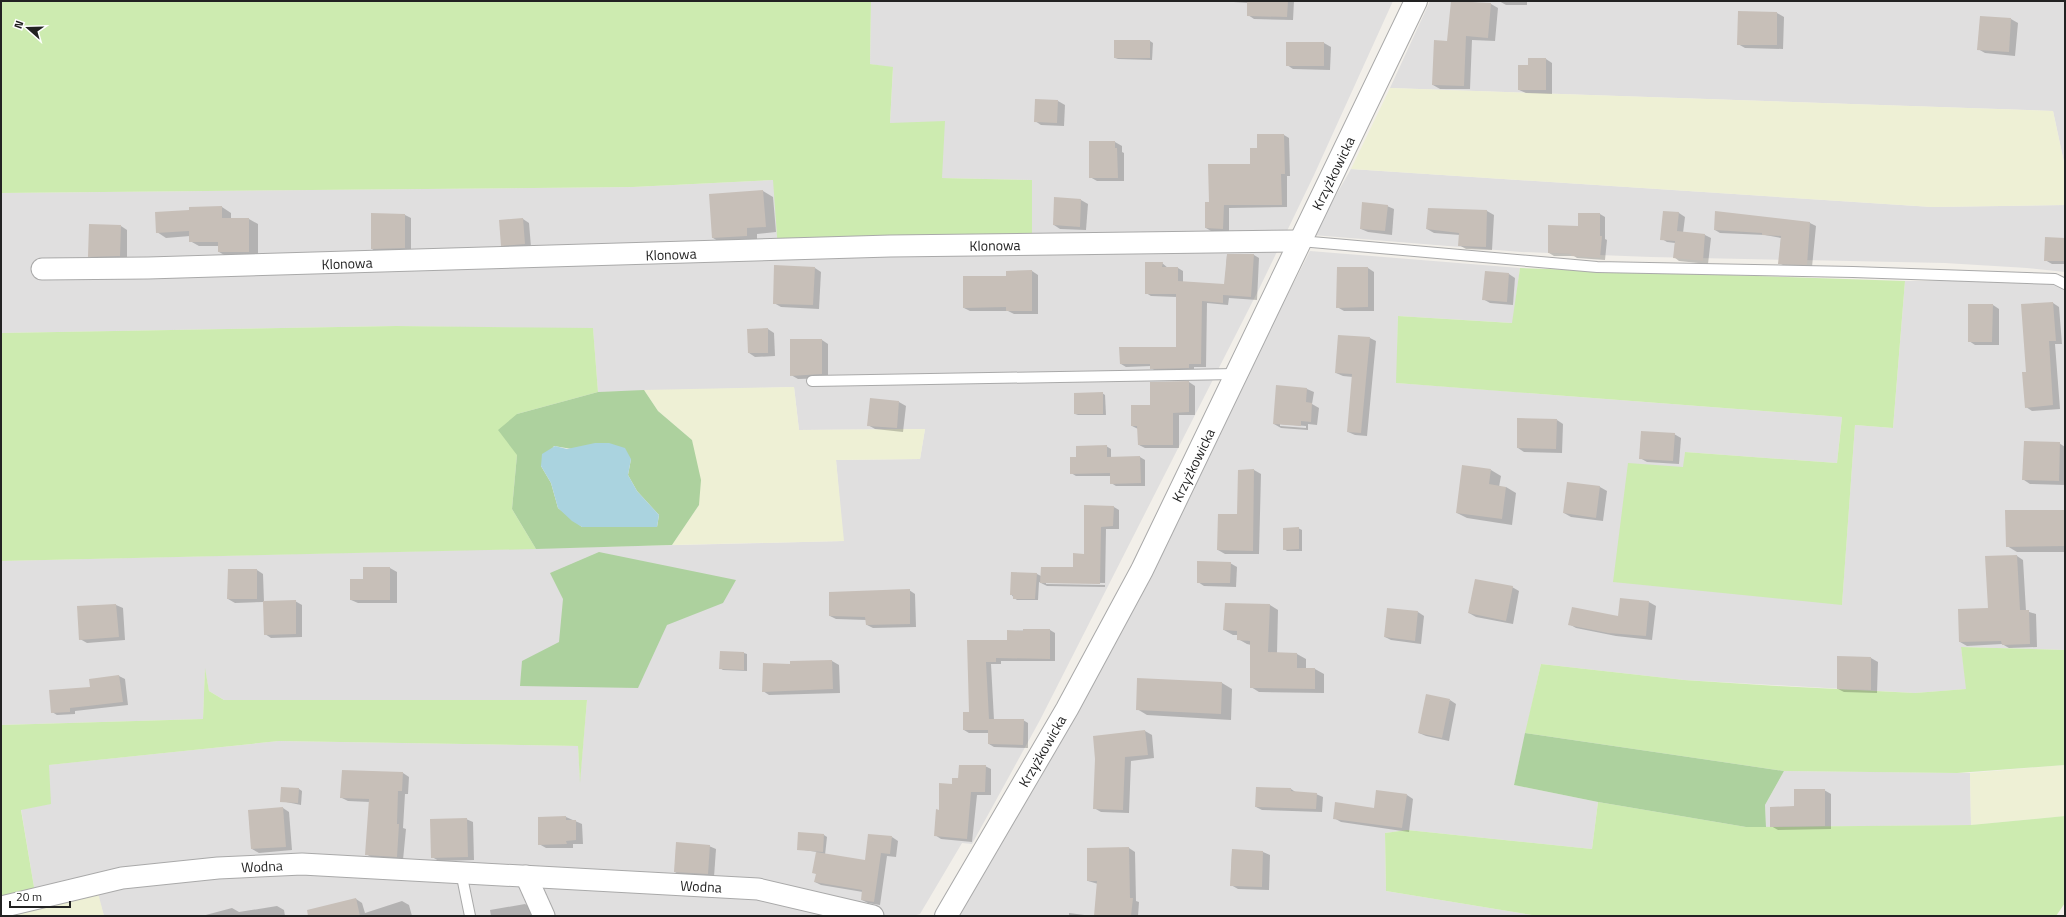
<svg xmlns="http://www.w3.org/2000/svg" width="2066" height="917" font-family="'Titillium Web',sans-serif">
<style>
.residential{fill:#e0dfdf}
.farmland{fill:#eef0d5}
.grass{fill:#cdebb0}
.forest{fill:#add19e;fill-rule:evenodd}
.water{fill:#aad3df}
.shadow{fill:#0003;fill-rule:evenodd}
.building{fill:#c7bfb8}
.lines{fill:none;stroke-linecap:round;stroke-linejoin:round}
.service-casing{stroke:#a9a9a9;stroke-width:12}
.minor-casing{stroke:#a9a9a9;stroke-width:23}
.tertiary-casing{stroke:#a9a9a9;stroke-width:24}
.service{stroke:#fff;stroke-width:10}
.minor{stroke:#fff;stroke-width:21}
.tertiary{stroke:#fff;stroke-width:22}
.labels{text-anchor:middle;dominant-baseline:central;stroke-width:3;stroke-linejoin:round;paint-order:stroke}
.street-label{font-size:14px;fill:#222;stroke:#fff}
</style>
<rect width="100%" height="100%" fill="#f2efe9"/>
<g class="residential">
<path d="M871 1H1393L1314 175 1260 287 1040 720 972 844 962 843 920 914 913 916H104L95 885 36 899 21 809 48 765 279 741 578 746 580 779 587 700H224L209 691 205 670 203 719 1 725V561L843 541 836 460 920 459 925 429 799 430 794 387 598 392 593 329 396 326 1 333V193L633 187 773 180H1032L942 178 890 123 893 68 870 64Z"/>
<path d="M1430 1H2065V167L2053 111 1390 88Z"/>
<path d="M1351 169 1932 207 2065 205V272L2027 268 1945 263 1651 257 1521 252 1313 235Z"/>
<path d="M1310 251 1520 268 1513 323 1398 316 1397 383 1842 417 1837 463 1685 452 1684 467 1842 604 1855 425 1893 428 1905 281H2050L2065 290V650L1961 647 1967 689 1915 693 1684 680 1541 664 1514 785 1598 802 1592 849 1407 830 1385 833 1386 891 1538 916H958L1046 768Z"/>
<path d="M1784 771 1970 773 1971 825 1766 827 1765 805Z"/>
</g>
<g class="farmland">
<path d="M1390 88 2053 111 2065 167V205L1932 207 1351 169Z"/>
<path d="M794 387 799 430 925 429 920 459 836 460 844 541 672 545 699 505 692 440 658 411 644 390Z"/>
<path d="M2065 765V816L1971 825 1970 773Z"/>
<path d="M96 885 104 916H1Z"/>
</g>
<g class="grass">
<path d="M1 1H871L870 64 893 67 890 123 945 121 942 178 1032 180V245L778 250 773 180 633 187 1 193Z"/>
<path d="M1520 268 1905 281 1893 428 1855 425 1842 605 1613 582 1628 463 1683 467 1685 452 1837 463 1842 417 1396 383 1398 316 1512 323Z"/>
<path d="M396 326 593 328 598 392 517 414V455L512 509 536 549 1 561V333Z"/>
<path d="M1961 647 2065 650V765L1957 773 1784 771 1525 733 1541 664 1684 680 1777 686 1915 693 1966 689Z"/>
<path d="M205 668 209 691 224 700H587L580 783 578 746 279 741 49 765 51 804 21 810 36 899 1 906V725L203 719Z"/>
<path d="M1598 802 1746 827 1971 825 2065 816V903L2056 916H1538L1386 891 1385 833 1407 830 1592 849Z"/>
</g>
<g class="forest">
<path d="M644 390 658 411 692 440 701 480 699 505 672 545 536 549 512 509 517 455 498 430 517 414 598 392ZM554 446 631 459 628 475 637 491 659 515 657 527H582L558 508 551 483 541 466Z"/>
<path d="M599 552 736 580 723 603 667 625 638 688 520 686 522 661 559 642 563 599 550 573Z"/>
<path d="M1525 733 1784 771 1765 805 1766 827H1746L1598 802 1514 785Z"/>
</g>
<path class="water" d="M595 443H609L625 448 631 459 628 475 637 491 659 515 657 527H582L572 521 558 508 551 483 541 466 542 454 555 446 567 449Z"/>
<g class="shadow">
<path d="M1219 1H1294L1293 20 1254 19 1248 15V3Z"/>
<path d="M1452 1 1491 4 1498 8 1495 41 1472 40 1470 89H1440L1433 85 1448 42Z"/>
<path d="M1499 1H1527V5H1506Z"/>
<path d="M1739 12 1777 13 1784 17 1783 49 1745 48 1738 44Z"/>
<path d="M2011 19 2018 23 2015 56 1985 53 1978 49Z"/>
<path d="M1150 41 1153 43 1152 60 1118 59 1115 58Z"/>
<path d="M1287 43H1324L1331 47 1330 70 1293 69 1287 65Z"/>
<path d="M1546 59 1552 63V94L1526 93 1519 90 1529 66Z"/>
<path d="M1058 101 1065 105 1064 126 1041 125 1035 121Z"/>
<path d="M1284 135 1289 138 1290 176H1287V207L1229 208V231H1211L1206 228 1210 203 1251 165 1258 149Z"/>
<path d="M1090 142H1115L1122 146V152L1124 153V181H1097L1090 177Z"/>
<path d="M763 191 773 197 776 232 757 234V241L723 244 713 238 710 195Z"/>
<path d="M1081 200 1088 204 1086 230 1060 229 1054 225Z"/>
<path d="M1387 206 1394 209 1392 235 1368 232 1361 229Z"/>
<path d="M222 207 231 213V219H249L258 224V257H228L219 252V246H199L190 241V236L166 238 157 232Z"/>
<path d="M1487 211 1494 215 1492 250 1466 249 1459 245 1460 235 1434 233 1427 229Z"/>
<path d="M1664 212 1679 213 1685 217 1683 233 1705 235 1711 238 1708 264 1679 261 1674 257 1675 243 1667 242 1662 239Z"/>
<path d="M1716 213 1810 223 1816 226 1812 267 1785 266 1779 263 1781 238 1765 235 1720 233 1715 230Z"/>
<path d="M1579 214H1600L1605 217V239L1607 240 1605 260 1577 258 1574 256H1554L1549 253 1579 227Z"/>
<path d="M405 215 411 218V252L378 253 372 249Z"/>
<path d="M523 219 529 223 531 247 509 249 502 245Z"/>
<path d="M121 226 127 230V260H96L89 256Z"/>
<path d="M2065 239V264H2052L2045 260Z"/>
<path d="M1227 255H1254L1259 258 1257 300 1229 298 1228 305 1207 303 1206 367H1194V371H1156L1151 368V366L1126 367 1121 364 1177 348V297L1151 296 1146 293 1162 263 1168 268H1178L1183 271V282L1225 285Z"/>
<path d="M815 268 821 272 819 309 781 307 774 303Z"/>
<path d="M1368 268 1374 272V311H1344L1337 307Z"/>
<path d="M1032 271 1038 275V314H1014L1008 311H970L964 308 1007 277Z"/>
<path d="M1509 274 1515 278 1513 305 1490 303 1483 299Z"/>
<path d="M2053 303 2059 307 2062 344H2055L2060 409 2032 411 2026 407 2027 373Z"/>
<path d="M1993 305 1999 309V345H1975L1969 341Z"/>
<path d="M768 329 774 333 775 356 755 357 749 353Z"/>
<path d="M1370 338 1376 341 1367 436 1355 435 1348 432 1353 377 1343 376 1336 373Z"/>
<path d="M822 340 828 344V378L798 379 791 375Z"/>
<path d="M1189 382 1195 386V415H1179V448H1145L1139 445 1138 429 1132 426 1151 406Z"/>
<path d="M1277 386 1307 389 1314 392 1312 404 1319 408 1317 425 1308 424V430L1281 428 1274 424ZM1280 424 1306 426V428L1280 426Z"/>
<path d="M1102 393 1105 395 1106 415H1078L1075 414Z"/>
<path d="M899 402 906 406 903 432 875 429 868 425Z"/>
<path d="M1557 420 1563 424 1562 453 1524 452 1518 448Z"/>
<path d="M1674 434 1681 438 1679 464 1647 462 1640 458Z"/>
<path d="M2059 443 2065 447V485L2030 484 2024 480Z"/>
<path d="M1106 446 1111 449V458L1140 457 1145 460V486H1116L1111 483V476H1076L1071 473 1077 458Z"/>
<path d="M1254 470 1261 474 1259 554H1225L1218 550 1238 515 1239 471Z"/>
<path d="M1491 470 1501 476 1499 487H1506L1516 493 1512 525 1467 518 1457 513Z"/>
<path d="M1568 483 1600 487 1607 491 1603 521 1571 517 1564 513Z"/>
<path d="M1085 506 1114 507 1119 510V529H1106L1105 587 1047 586 1039 582 1038 600H1017L1014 598 1011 594 1012 573 1037 574 1041 576 1074 568 1085 555ZM1046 582 1105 583V585L1046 584Z"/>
<path d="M2065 511V552H2017L2007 546Z"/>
<path d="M1298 528 1302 530V551H1287L1284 549Z"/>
<path d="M2017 556 2023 560 2026 611 2036 614 2037 647 2009 648 2002 644 1967 646 1960 642 1989 609Z"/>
<path d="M1230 563 1237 567 1236 587 1204 586 1198 582Z"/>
<path d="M390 568 397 572V603H358L351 600 364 580Z"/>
<path d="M257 570 263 574 264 602 295 601 302 605V637L271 638 265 634 264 602 235 603 228 599Z"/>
<path d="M1512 587 1519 591 1513 624 1476 617 1469 613Z"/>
<path d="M909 590 915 594 916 627 873 628 867 625 866 620 836 619 830 616Z"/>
<path d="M1649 602 1656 606 1652 640 1616 636 1576 628 1569 624 1619 617Z"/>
<path d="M116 605 123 608 125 640 87 643 80 639 78 607Z"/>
<path d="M1270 605 1278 610 1277 653 1297 654 1306 659V669H1315L1324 674V693L1259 692 1251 687V645L1247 644 1238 639V635H1233L1224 630Z"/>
<path d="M1418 612 1424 616 1421 644 1391 640 1385 637Z"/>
<path d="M1050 630 1055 633V661H1001V664H991L994 720H1023L1028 723V748L994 747 989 744V733H969L964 730 970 713 968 641H1008V631Z"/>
<path d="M721 652 744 653 747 654V671L723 670 720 668Z"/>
<path d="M1838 657 1871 658 1878 662 1877 693 1844 692 1838 689Z"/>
<path d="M832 661 839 665 840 693 769 695 763 691 791 665V662Z"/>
<path d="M119 676 125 679 128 705 75 711V714L57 715 52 712 92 688Z"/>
<path d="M1138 679 1222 683 1232 689 1231 720 1147 715 1137 709Z"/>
<path d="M1450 700 1456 704 1449 741 1426 736 1419 733Z"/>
<path d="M1145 731 1152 735 1154 758 1131 761 1129 813 1101 812 1094 808 1096 759Z"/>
<path d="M985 766 991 769V795H977L972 842 941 839 935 835 940 811 953 785 959 779Z"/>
<path d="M403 773 409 777 408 794H405L403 828 406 829 403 860 373 858 366 854 370 802 348 801 342 798Z"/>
<path d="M1257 788 1291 789 1297 793 1316 794 1323 797 1322 812 1262 810 1256 807Z"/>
<path d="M299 789 302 791 301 805 281 801Z"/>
<path d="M1824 790 1831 794V829L1778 830 1771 826 1795 807Z"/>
<path d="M1407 795 1413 799 1409 832 1341 822 1334 818 1374 809Z"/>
<path d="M283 808 289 812 292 850 259 853 252 849Z"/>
<path d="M566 817 582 824 583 844H573V848H546L539 844Z"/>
<path d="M466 819 473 822 474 860 439 861 432 857Z"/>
<path d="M824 835 827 837 825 855 866 861 892 837 898 841 896 857 887 856 880 905 868 903 862 900 863 892 821 885 815 882 817 874 813 872 817 852 798 849Z"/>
<path d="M709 846 716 849 714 877 681 876 675 872Z"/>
<path d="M1129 848 1135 852 1136 901 1139 902 1138 916H1095L1098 884 1088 881V849Z"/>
<path d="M1232 850 1263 852 1270 855 1269 890 1238 889 1231 885Z"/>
<path d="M356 899 362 903 365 913 402 901 409 905 412 916H333Z"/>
<path d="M525 904 531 908 533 916H491L490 910Z"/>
<path d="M277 906 284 910 285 916H202L232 908 239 912Z"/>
<path d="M1069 913 1092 916H1069Z"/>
</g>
<g class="building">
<path d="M1247 1H1288L1287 17 1247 16Z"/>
<path d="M1451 1 1491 3 1488 38 1466 36 1464 86 1432 85 1434 40 1447 41Z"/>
<path d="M1738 11 1777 12V45H1737Z"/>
<path d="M1980 16 2011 18 2009 52 1977 50Z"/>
<rect x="1114" y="40" width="36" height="18"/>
<rect x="1286" y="42" width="38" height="24"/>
<path d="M1528 58H1546V90H1518V65H1528Z"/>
<path d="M1035 99 1058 100 1057 123 1034 122Z"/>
<path d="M1257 134H1284L1285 174H1281L1282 205H1224L1223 229 1205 228V202H1209L1208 164H1250V148H1257Z"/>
<path d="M1089 141H1115V148H1117L1118 178H1089Z"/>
<path d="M763 190 766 227 747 228V236L712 238 709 194Z"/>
<path d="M1054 197 1081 199 1080 227 1053 225Z"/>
<path d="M1362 202 1388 205 1385 231 1360 229Z"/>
<path d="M222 206V218H249V252H218V242H189V231L156 233 155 212 189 210V207Z"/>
<path d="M1428 208 1487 210 1486 247 1458 246 1459 233 1426 229Z"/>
<path d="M1663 211 1679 212 1677 231 1705 234 1703 261 1673 258 1675 241 1660 240Z"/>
<path d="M1715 211 1810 222 1807 265 1778 264 1781 236 1762 235V233L1714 230Z"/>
<path d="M371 213 405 214V248L371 249Z"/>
<path d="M1578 213H1600V236H1602L1600 258 1571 256V254L1548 253V225L1578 226Z"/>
<path d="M523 218 525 244 501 246 499 220Z"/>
<path d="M89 224 121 225 120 256 88 257Z"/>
<path d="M2045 237 2065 238V261H2044Z"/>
<path d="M1227 254H1254L1251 297 1223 295V303L1202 301 1201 364H1189V368L1150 369V364H1120L1119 347H1176V294H1145V262H1163L1162 267H1178V281L1224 284Z"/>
<path d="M774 265 815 267 813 305 773 304Z"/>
<path d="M1337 267H1368V307L1336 308Z"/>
<path d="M1032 270V311H1006V307L963 308V276H1006V271Z"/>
<path d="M1485 271 1509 273 1507 302 1482 300Z"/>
<path d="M2053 302 2056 341H2049L2053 405 2025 408 2022 372H2026L2021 304Z"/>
<path d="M1968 304H1993L1992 342H1968Z"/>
<path d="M768 328V353H748L747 329Z"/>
<path d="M1338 335 1370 337 1361 433 1347 432 1352 374 1335 373Z"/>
<path d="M790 339H822V374L790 376Z"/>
<path d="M1189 381V412L1173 413V445H1138L1137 426H1131V405H1150V382Z"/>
<path d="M1276 385 1307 388 1306 402 1312 403 1311 422 1301 421V426L1273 424Z"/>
<path d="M1103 392V414H1074V393Z"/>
<path d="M870 398 899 401 897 428 867 426Z"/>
<path d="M1517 418 1557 419 1556 449 1517 448Z"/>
<path d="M1641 431 1675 433 1673 461 1639 459Z"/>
<path d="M2024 441 2060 442 2059 481 2022 480Z"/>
<path d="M1107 445V457L1140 456 1141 483 1110 484V473L1070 474V457H1076V446Z"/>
<path d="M1462 465 1491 469 1489 484 1506 487 1502 519 1456 513Z"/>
<path d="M1254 469 1253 551 1217 550 1218 514H1237L1238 470Z"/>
<path d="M1567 482 1600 486 1596 518 1563 513Z"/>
<path d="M1084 505 1114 506 1113 526 1101 527 1100 584 1040 583 1041 567H1073V553L1084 554Z"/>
<path d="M2005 510H2065V546L2006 547Z"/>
<path d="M1299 527V549L1283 550V528Z"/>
<path d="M2017 555 2020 610H2029L2030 644 2002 645 2001 641 1959 642 1958 609 1988 608 1985 556Z"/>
<path d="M1197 561 1231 562 1230 583H1197Z"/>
<path d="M363 567H390V600H350V579H363Z"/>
<path d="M228 569H257V599H227Z"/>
<path d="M1011 572 1037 573 1035 599H1013V595H1010Z"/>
<path d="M1475 579 1513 586 1506 621 1468 613Z"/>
<path d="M910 589V624L866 625 865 617 829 616V592Z"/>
<path d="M1620 598 1649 601 1646 636 1608 633 1568 625 1572 607 1618 616Z"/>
<path d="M296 600V634L264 635 263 601Z"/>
<path d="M1225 603 1270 604 1268 652 1297 653V668H1315V689L1250 688V641L1237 640V631L1223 630Z"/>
<path d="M116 604 119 637 79 640 77 606Z"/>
<path d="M1387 608 1418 611 1415 641 1384 637Z"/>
<path d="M1023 629H1050V659L996 658V662H986L989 719H1024L1023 745 988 744V730H963V712H969L967 640H1007V630L1023 631Z"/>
<path d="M720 651 744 652V670L719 669Z"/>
<path d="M1837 656 1871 657V690L1837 689Z"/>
<path d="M832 660 833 689 762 692 763 663 790 664V661Z"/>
<path d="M119 675 123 702 70 708V712L51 713 49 690 90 687 89 679Z"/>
<path d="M1137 678 1222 682 1221 714 1136 710Z"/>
<path d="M1426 694 1450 699 1442 738 1418 733Z"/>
<path d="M1145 730 1148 755 1125 757 1123 810 1093 809 1095 759 1093 736Z"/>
<path d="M959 765H986L985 792H971L967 839 934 836 936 809 939 810V783L952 784V778H958Z"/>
<path d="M342 770 403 772 402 791H398L397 824H399L397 857 365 855 369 799 340 798Z"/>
<path d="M281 787 299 788 298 803 280 802Z"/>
<path d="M1256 787 1291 788V791L1317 793 1316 809 1255 807Z"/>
<path d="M1794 789H1825V826L1770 827V807L1794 806Z"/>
<path d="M1376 790 1407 794 1402 828 1333 819 1335 802 1374 808Z"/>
<path d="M283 807 286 847 251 849 248 810Z"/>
<path d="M566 816V820H576V840L566 841 567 844 538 845V817Z"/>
<path d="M467 818 468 857 431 858 430 819Z"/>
<path d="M798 832 824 834 823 852 797 850Z"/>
<path d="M868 834 892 836 890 854 881 853 874 902 861 900 862 890 814 882 816 874 812 873 816 852 865 860Z"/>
<path d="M676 842 710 845 708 874 674 872Z"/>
<path d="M1129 847 1130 898H1133L1131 916H1094L1097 881H1087V848Z"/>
<path d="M1232 849 1263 851 1262 887 1230 886Z"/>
<path d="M356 898 360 916H308L307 910Z"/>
</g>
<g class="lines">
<defs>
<g id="service">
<path d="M1300 241 1597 267 1853 272 2055 279 2065 284"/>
<path d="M812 381 1237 374"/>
<path d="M461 872 470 916"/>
</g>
<g id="minor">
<path d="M42 269 148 268 890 246 1300 241"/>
<path d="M526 876 544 916"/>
<path d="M1 907 122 878 218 868 302 864 758 889 873 916"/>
</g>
<path id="tertiary" d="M946 916 1067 709 1142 570 1416 1"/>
</defs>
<use href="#service" class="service-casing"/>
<use href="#minor" class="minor-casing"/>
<use href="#tertiary" class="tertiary-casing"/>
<use href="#service" class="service"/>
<use href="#minor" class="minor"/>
<use href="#tertiary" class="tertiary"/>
</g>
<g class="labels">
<g class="street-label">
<text transform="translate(1333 173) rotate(-64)">Krzyżkowicka</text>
<text transform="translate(995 245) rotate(-1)">Klonowa</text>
<text transform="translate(671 254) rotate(-2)">Klonowa</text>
<text transform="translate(347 263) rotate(-2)">Klonowa</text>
<text transform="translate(1193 465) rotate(-64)">Krzyżkowicka</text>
<text transform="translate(1042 751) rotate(-60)">Krzyżkowicka</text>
<text transform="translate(262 866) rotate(-3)">Wodna</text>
<text transform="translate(701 886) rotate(3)">Wodna</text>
</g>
</g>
<rect width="2066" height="917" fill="none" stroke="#222222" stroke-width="4"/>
<g transform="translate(28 28) rotate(290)" stroke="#ffffff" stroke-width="3" paint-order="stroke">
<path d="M0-3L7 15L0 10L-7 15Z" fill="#222222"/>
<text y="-6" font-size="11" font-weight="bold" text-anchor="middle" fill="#222222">N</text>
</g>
<path d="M10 901v6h60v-6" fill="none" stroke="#222222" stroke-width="2"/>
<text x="16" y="901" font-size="12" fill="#222222" stroke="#ffffff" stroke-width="3" paint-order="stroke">20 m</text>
</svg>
